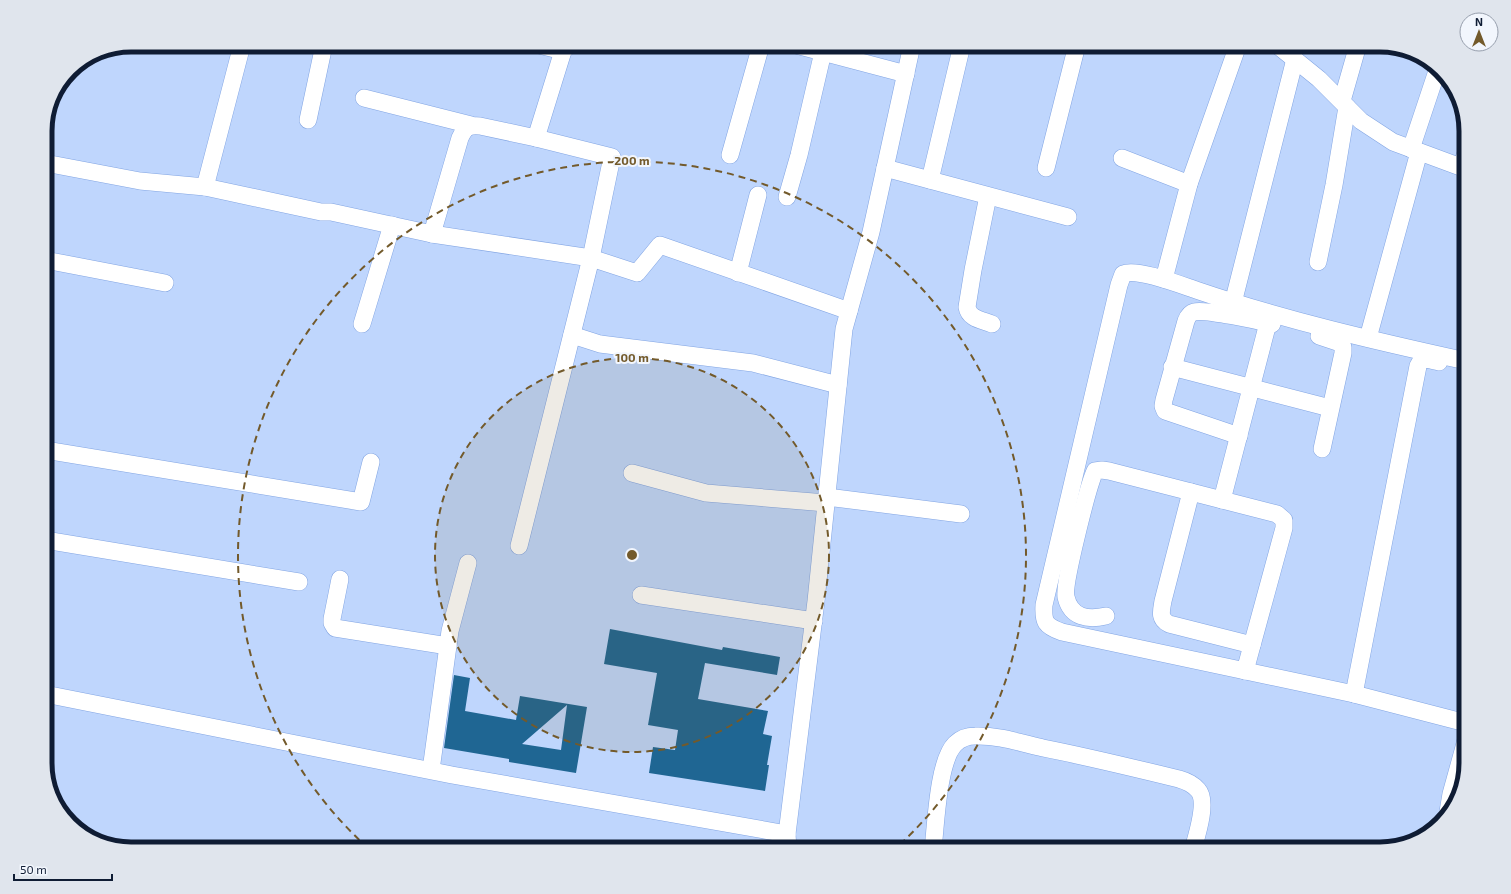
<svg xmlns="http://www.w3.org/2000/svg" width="1511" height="894" font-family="'Exo 2',sans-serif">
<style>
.building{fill:#1f6693;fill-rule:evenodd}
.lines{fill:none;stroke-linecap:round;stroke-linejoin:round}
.minor-casing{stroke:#82a5e3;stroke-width:18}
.minor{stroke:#fff;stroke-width:17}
.ring{fill:none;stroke:#735a2b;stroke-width:2;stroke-dasharray:7 5}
.rim{fill:none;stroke:#0f1c34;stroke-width:5}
.centre{fill:#735a2b;stroke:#f2f6fd;stroke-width:2}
.ring-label{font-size:12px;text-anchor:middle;font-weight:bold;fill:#735a2b;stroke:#f2f6fd;stroke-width:4;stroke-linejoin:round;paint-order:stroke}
</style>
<rect width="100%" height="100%" fill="#bfd6fd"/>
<g class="building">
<path d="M610 629 722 650 723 647 780 657 777 675 705 663 698 699 768 711 763 734 772 736 767 765H769L765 791 649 773 653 747 675 750 678 730 648 725 657 673 604 664Z"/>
<path d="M454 675 470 678 465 711 516 720 520 696 587 707 576 773 509 762V759L444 748ZM567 705 561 750 522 744Z"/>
</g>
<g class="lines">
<defs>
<g id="minor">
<path d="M539 45 563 51"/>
<path d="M796 45 906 74"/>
<path d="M1277 45 1319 79 1361 121 1393 142 1466 169"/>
<path d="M364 98 471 125"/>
<path d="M1342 101 1358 45"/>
<path d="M308 120 324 45"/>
<path d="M1411 149 1437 71"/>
<path d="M730 155 761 45"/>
<path d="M1122 158 1189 184"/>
<path d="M45 163 140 181 205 187 321 212H331L432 234 591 258 637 273 660 245 849 311"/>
<path d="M1461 167 1466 153"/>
<path d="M885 168 1068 217"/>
<path d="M1046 168 1077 45"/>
<path d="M930 180 962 45"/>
<path d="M205 187 242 45"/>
<path d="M988 196 973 270 967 307C969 319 982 320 992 324"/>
<path d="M787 197 799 155 823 52"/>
<path d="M432 234 460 138C465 127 469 125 480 126L536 138"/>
<path d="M45 260 165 283"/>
<path d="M1318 262 1334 185 1347 107"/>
<path d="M738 273 758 195"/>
<path d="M1164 279 1189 184 1238 45"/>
<path d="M1233 303 1295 59"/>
<path d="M362 324 392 225"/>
<path d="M572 335 600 344 753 363 838 385"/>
<path d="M1319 336 1340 343 1343 347V353L1322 449"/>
<path d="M1368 338 1419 152"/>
<path d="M1466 361C1375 341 1284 320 1196 290 1181 285 1137 268 1123 274L1119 285 1044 605C1043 622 1045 626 1062 632L1354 694 1466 723"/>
<path d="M1172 367 1330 408"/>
<path d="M1239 436 1165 411 1163 406 1164 400 1186 321C1188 316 1190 313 1194 312 1205 309 1259 321 1272 324"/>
<path d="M45 450 361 502 371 462"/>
<path d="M632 473 706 493 826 503"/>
<path d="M1191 492 1163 601C1161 612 1159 619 1169 624L1252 645"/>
<path d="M827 497 961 514"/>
<path d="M1222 500 1268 323"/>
<path d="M45 540 299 582"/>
<path d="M519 546 591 258 612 157 536 138 563 51 569 45"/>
<path d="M340 579 332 619V623L335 628 448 646"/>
<path d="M641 595 814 621"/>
<path d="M1106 616C1088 620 1071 618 1066 597 1063 584 1088 486 1095 471L1102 470 1109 471 1277 514 1284 520V528L1245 671"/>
<path d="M45 694 452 775 787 834"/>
<path d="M1354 694 1418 366C1422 356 1430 360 1439 362"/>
<path d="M431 770 450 631 468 563"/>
<path d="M1448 812 1451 794 1466 740"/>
<path d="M788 849 787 834 816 601 844 329 871 232 912 45"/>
<path d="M933 849C936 824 938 761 955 744 960 739 968 736 975 736 997 735 1021 743 1043 748 1089 757 1134 768 1179 779 1186 781 1193 784 1198 790 1208 801 1197 835 1193 849"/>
</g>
</defs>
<use href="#minor" class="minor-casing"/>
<use href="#minor" class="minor"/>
</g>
<circle cx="632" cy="555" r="197" fill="#735a2b" fill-opacity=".12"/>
<g class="ring">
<circle cx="632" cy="555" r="197"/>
<path d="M368 848A394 394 0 1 1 896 848"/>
</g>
<path d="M0 0H1511V894H0ZM131 52H1380A79 79 0 0 1 1459 131V763A79 79 0 0 1 1380 842H131A79 79 0 0 1 52 763V131A79 79 0 0 1 131 52Z" fill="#e0e5ed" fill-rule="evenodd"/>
<path class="rim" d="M131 52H1380A79 79 0 0 1 1459 131V763A79 79 0 0 1 1380 842H131A79 79 0 0 1 52 763V131A79 79 0 0 1 131 52Z"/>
<circle cx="632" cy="555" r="6" class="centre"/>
<g class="ring-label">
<text x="632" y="165">200 m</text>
<text x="632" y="362">100 m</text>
</g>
<g transform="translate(1479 32)"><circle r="19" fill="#f2f6fd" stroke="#979fad"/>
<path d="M0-3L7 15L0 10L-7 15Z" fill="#735a2b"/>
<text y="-6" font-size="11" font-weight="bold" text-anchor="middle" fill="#0f1c34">N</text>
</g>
<path d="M14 874v6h98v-6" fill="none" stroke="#0f1c34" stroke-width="2"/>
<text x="20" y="874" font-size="12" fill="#0f1c34" stroke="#f2f6fd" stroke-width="3" paint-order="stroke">50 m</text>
</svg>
